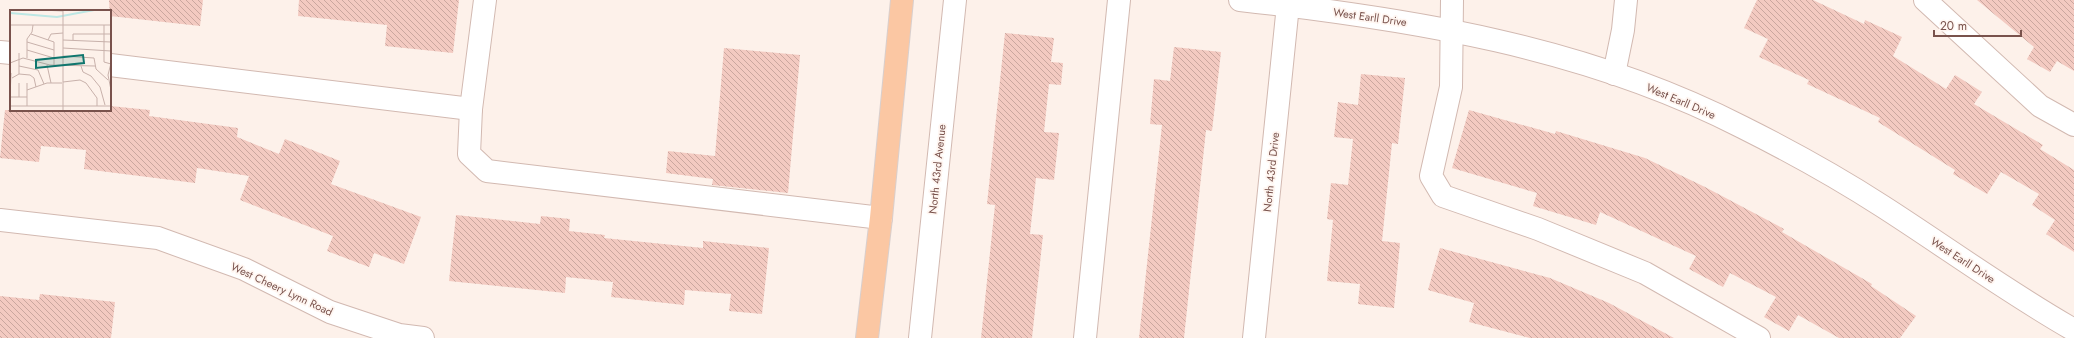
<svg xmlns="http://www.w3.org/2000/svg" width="2074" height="338" font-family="Jost,sans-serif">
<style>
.building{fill:url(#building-back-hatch)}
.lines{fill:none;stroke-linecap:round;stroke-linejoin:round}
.minor-casing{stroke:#d2b9b1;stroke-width:24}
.major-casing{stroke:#d9cfcd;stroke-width:24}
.minor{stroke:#fff;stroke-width:22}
.major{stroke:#fbc7a3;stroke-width:22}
.labels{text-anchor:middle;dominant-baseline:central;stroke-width:3.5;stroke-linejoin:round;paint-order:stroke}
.street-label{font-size:11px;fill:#79524c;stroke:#fff6f1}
.inset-river{fill:none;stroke:#bde7e4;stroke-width:2}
.inset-road{fill:none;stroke:#c8b1ab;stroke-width:1}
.view{fill:#0f766e;fill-opacity:0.15;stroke:#0f766e;stroke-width:2}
.inset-edge{fill:none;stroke:#79524c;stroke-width:2}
</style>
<defs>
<pattern id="building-back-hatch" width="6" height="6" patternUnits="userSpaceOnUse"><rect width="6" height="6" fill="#f3cac1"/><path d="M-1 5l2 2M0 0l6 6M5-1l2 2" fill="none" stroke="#caa79f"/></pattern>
</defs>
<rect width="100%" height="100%" fill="#fdf1ea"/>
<g class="building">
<path d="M109 0H203L200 26 110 16Z"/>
<path d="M299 0H459L453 53 385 46 387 25 298 16Z"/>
<path d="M1757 0H1813L1864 24 1865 20 1902 37 1893 56 1946 89 1955 75 1982 92 1974 104 2043 145 2040 149 2074 170V252L2046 234 2055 220 2032 205 2039 194 2001 172 1987 194 1953 174 1955 170 1878 122 1880 118 1807 84 1809 80 1759 57 1768 39 1744 28Z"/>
<path d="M1977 0H2074V71L2057 61 2050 72 2027 59 2034 47Z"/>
<path d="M1005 33 1054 38 1051 62 1063 63 1061 85 1049 84 1044 132 1059 133 1054 180 1036 178 1030 234 1043 235 1032 338H981L995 205 987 204Z"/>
<path d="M1174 47 1221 52 1212 131 1206 130 1184 338H1139L1162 125 1150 124 1154 79 1170 81Z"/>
<path d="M724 48 800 55 788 193 712 185 713 179 666 173 668 151 715 156Z"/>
<path d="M1361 74 1405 78 1398 144 1392 143 1382 241 1400 243 1394 308 1358 304 1360 284 1327 281 1333 220 1327 219 1331 183 1348 185 1353 139 1334 137 1338 102 1358 105Z"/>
<path d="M110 106 150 110 149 116 238 128 237 137 279 154 285 139 340 161 331 184 421 217 404 264 374 253 369 267 327 251 333 236 240 200 249 176 197 168 195 183 84 169 86 150 41 146 39 162 0 158 5 110H110Z"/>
<path d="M1469 110 1555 134 1556 131 1645 158 1705 187 1784 229 1782 232 1872 284 1871 286 1916 316 1900 338H1839L1798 315 1789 331 1764 317 1776 297 1730 273 1723 287 1689 269 1696 256 1600 212 1596 225 1533 206 1537 193 1452 168Z"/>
<path d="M456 215 540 224 541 216 570 219 569 231 605 235 604 238 703 248V241L769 248 762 314 729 311 731 294 685 290 684 305 611 297 613 282 566 277 565 293 449 281Z"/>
<path d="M1440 248 1550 278 1609 303 1674 338H1530L1469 322 1474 303 1428 290Z"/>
<path d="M40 294 115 302 111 338H0V296L39 300Z"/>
</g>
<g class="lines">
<defs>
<g id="minor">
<path d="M485 0 471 109 469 154 487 171 881 218"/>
<path d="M1240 0C1412 19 1586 47 1742 127 1790 151 1837 177 1882 206 1946 247 2007 292 2074 330"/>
<path d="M1452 0 1451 87 1431 176 1443 196 1538 229 1645 273 1759 338"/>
<path d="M1925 0 2040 106 2074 125"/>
<path d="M0 52 11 53"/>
<path d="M110 65 471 109"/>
<path d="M1614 74 1623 30 1626 0"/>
<path d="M0 220 158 238 244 269 330 312 399 335 423 338"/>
<path d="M920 338 955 0"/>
<path d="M1085 338 1119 0"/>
<path d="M1254 338 1288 5"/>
</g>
<path id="major" d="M867 338 881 218 902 0"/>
</defs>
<use href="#minor" class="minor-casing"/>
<use href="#major" class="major-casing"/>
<use href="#minor" class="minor"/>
<use href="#major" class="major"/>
</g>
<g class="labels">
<g class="street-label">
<text transform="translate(1370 17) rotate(8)">West Earll Drive</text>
<text transform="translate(1681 101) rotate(23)">West Earll Drive</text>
<text transform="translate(937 169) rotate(-84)">North 43rd Avenue</text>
<text transform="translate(1271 172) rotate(-84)">North 43rd Drive</text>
<text transform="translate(1963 260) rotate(33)">West Earll Drive</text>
<text transform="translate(282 289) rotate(25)">West Cheery Lynn Road</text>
</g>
</g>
<g transform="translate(10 10)">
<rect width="101" height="101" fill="#fdf1ea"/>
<path class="inset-river" d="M0 3 47 7 84 0"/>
<path class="inset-road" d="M31 0 53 1M0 15H101M94 15V52L101 54M21 24 44 32V56M38 30 41 24 53 23M53 30 101 32M63 30V24H101M17 32 44 40M53 38 101 41M17 40 44 48M9 43V64M53 46 84 48 86 59 98 70M17 48V29L22 22 23 15M0 53 13 48 40 55 85 56M101 53 98 65 101 80M37 55 41 73M9 56 28 60 34 74M71 56 73 62 81 66 90 77 95 95M2 68 9 64 20 65 24 68 26 77M53 72 70 70 76 73 87 88V96M9 73V87M17 80 37 73H52M0 87 1 63M0 87H17M0 96H101M17 96V73M53 101V0"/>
<path class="view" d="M73 45 74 53 26 58V50Z"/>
<rect width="101" height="101" class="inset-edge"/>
</g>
<path d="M1934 30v6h87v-6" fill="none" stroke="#79524c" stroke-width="2"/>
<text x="1940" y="30" font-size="12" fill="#79524c" stroke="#fff6f1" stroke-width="3" paint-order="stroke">20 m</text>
</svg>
